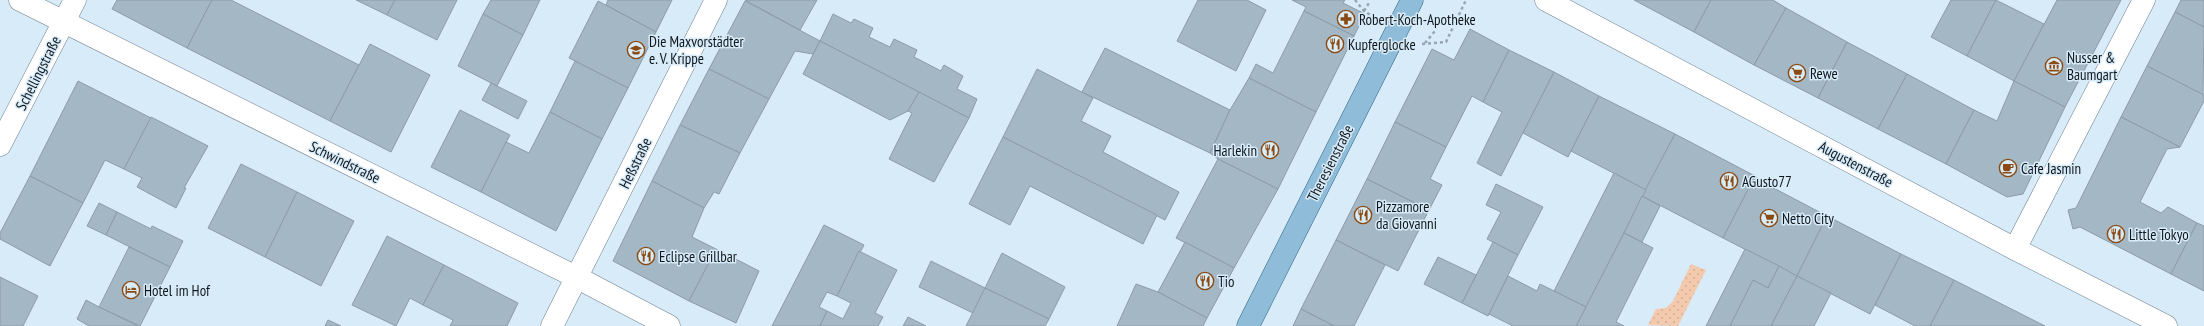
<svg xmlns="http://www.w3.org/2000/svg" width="2204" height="326" font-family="'PT Sans Narrow',sans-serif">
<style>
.grass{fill:url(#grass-dots)}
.building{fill:#a4b7c4;stroke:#8a9ca9}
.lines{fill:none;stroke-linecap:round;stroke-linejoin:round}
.minor-casing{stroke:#6d7f8b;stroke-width:23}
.major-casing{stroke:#326585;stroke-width:23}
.path{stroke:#97a6b1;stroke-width:2.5;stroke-dasharray:3 3;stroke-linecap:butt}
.minor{stroke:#fff;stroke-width:22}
.major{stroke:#8fbcd8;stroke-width:22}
.labels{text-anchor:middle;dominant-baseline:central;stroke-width:3;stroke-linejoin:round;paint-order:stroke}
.poi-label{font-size:15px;fill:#10171c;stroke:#d8ebf9;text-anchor:start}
.street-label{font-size:15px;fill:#10171c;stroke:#d8ebf9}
</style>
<defs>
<pattern id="grass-dots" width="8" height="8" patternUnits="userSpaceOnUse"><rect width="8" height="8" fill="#f3caad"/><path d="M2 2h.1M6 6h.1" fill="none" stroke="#cfad94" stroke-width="1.8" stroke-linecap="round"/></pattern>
</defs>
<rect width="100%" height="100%" fill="#d8ebf9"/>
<path class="grass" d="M1691 264 1706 270 1678 326 1648 325 1656 309 1666 308 1673 301Z"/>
<g class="building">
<path d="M117 0H212L187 48 112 9Z"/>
<path d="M212 0H231L359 65 330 121 187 48Z"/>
<path d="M356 0H395L387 15Z"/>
<path d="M395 0H457L437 40 387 15Z"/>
<path d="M491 0H540L523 35 483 14Z"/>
<path d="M608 0H672L656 32 606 5Z"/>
<path d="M745 0H817L800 30Z"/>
<path d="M1198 0H1247L1266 10 1236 71 1177 41Z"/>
<path d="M1292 0H1345L1343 3 1365 14 1354 36 1304 11 1306 7Z"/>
<path d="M1634 0H1711L1694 32Z"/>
<path d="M1711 0H1773L1786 8 1754 65 1694 32Z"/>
<path d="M1951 0H1996L1967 56 1931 37Z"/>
<path d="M1996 0 2044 24 2014 81 1967 56Z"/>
<path d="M2057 0H2121L2065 107 2014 81Z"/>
<path d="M2181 0H2204V27L2175 12Z"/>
<path d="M598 1 656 32 628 88 569 58Z"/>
<path d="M745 1 820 41 813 54 795 51 769 99 709 69Z"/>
<path d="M1786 8 1847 42 1818 98 1754 65Z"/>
<path d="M1304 11 1354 36 1316 112 1249 78 1256 64 1273 73Z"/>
<path d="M2175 12 2204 27 2203 95 2147 66Z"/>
<path d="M483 14 523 35 497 86 458 66Z"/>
<path d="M833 14 851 23 854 19 873 28 869 37 890 47 894 39 917 50 914 57 941 71 944 65 963 76 957 89 977 99 969 118 820 41Z"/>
<path d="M1470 29 1509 50 1483 102 1472 96 1446 147 1395 122 1432 49 1454 60Z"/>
<path d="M820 41 919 92 908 111 890 120 803 74Z"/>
<path d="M1847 42 1907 74 1878 129 1818 98Z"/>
<path d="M370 44 430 75 391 152 330 121Z"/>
<path d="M1105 48 1230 110 1210 153 1082 92Z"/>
<path d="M1509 50 1554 72 1501 176 1477 163 1502 112 1483 102Z"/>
<path d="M575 61 628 88 602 139 550 112Z"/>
<path d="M2147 66 2204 95V101L2180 147 2121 117Z"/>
<path d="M709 69 769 99 740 153 680 125Z"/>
<path d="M1037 69 1093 98 1081 121 1111 136 1103 152 1179 192 1165 220 1003 137Z"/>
<path d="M1554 72 1599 96 1568 157 1523 133Z"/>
<path d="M1907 74 1974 110 1946 164 1878 129Z"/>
<path d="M1249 78 1316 112 1278 189 1218 159 1210 153 1230 110Z"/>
<path d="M78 81 151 118 124 169 105 160 83 203 30 176Z"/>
<path d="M2014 81 2065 107 2023 194 2007 197 1946 164 1974 110 1997 121Z"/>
<path d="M491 83 527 101 518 119 482 100Z"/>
<path d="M919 92 969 118 934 182 889 159 912 113 908 111Z"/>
<path d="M1599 96 1675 134 1646 190 1571 151Z"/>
<path d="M460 110 510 135 481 192 431 167Z"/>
<path d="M550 112 602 139 556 231 481 192 506 142 529 153Z"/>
<path d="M151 117 208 146 184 188H186L176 208 137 187 142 178 124 169Z"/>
<path d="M2121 117 2180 147 2167 149 2140 202 2161 213 2168 207 2197 223 2171 274 2080 227 2073 229 2068 210 2076 208Z"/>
<path d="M1395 122 1446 147 1430 179 1442 185 1429 210 1367 179Z"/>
<path d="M680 125 740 153 719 194 714 192 704 208 652 181Z"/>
<path d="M1675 134 1755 176 1723 238 1642 196Z"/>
<path d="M1003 137 1157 215 1143 244 1030 186 1010 225 969 204Z"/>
<path d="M1218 159 1278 189 1234 268 1176 238Z"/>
<path d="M241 164 297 192 265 257 208 228Z"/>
<path d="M1614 173 1646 190 1586 307 1554 291Z"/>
<path d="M30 176 83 203 50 266 0 239V233Z"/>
<path d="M1755 176 1764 183 1827 216 1797 276 1723 238Z"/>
<path d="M1367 179 1429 210 1398 271 1336 240Z"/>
<path d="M652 181 704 208 692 237 716 249 689 301 613 261Z"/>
<path d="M1496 184 1543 207 1518 255 1487 239 1501 212 1486 205Z"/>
<path d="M297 192 354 221 321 286 265 257Z"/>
<path d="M1642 196 1660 206 1642 242 1624 233Z"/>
<path d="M99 203 117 212 106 235 87 226Z"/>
<path d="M117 212 151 229 152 226 183 241 170 267 106 235Z"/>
<path d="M1827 216 1901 254 1870 314 1797 276Z"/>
<path d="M2197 223 2204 226V291L2171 274Z"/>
<path d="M824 225 864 245 837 296 827 292 819 307 827 311 820 326H772Z"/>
<path d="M1624 233 1653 248 1616 322 1624 326H1576Z"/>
<path d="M387 236 444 265 423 305 410 298 396 326 352 305Z"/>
<path d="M1336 240 1385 265 1354 326H1334L1301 309Z"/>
<path d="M1185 242 1234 268 1207 318 1158 292Z"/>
<path d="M1493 242 1518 255 1488 316 1462 303Z"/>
<path d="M129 247 170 267 140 326 99 307Z"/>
<path d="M716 249 759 271 736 323 689 301Z"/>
<path d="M1745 249 1779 266 1768 288 1753 280 1730 326H1706Z"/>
<path d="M859 251 897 270 875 313 883 317 878 326H820L827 311 843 319 851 303 837 296Z"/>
<path d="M1002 253 1065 287 1049 319 985 288Z"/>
<path d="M1901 254 1954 280 1930 326H1915L1875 305Z"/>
<path d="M1438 257 1476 275 1462 303 1424 284Z"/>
<path d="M931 261 985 288 973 313 919 287Z"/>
<path d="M444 265 518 303 507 326H450L453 320 423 305Z"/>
<path d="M1779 266 1797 276 1771 326H1730L1753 280 1768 288Z"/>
<path d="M1508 276 1537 291 1540 284 1586 307 1576 326H1513L1489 314Z"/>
<path d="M1797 276 1831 293 1814 326H1771Z"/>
<path d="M0 277 38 296 23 326H0Z"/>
<path d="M1954 280 2045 326H1930Z"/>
<path d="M1136 284 1158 292 1207 318 1203 326H1117Z"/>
<path d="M985 288 1049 319 1045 326H966Z"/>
<path d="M86 300 99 307 138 326H89L77 319Z"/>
<path d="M1301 309 1334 326H1293Z"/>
<path d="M908 317 926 326H903Z"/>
<path d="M328 320 341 326H325Z"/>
</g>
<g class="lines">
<defs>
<g id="minor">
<path d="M20 0 578 278 669 326"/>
<path d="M1546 0 2015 249 2166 326"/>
<path d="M0 145 75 0"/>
<path d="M2015 249 2144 0"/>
<path d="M552 326 716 0"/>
</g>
<path id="major" d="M1248 326 1412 0"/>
</defs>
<use href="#minor" class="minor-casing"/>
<use href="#major" class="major-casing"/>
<g class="path">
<path d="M1355 0 1364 11 1374 17"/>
<path d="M1364 11 1369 3"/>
<path d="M1425 43 1435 31"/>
<path d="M1422 44 1446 42 1466 0"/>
</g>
<use href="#minor" class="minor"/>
<use href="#major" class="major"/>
</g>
<defs>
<symbol id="pharmacy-ring" viewBox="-11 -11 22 22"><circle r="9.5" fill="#d8ebf9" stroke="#8a4a11" stroke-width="1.5"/><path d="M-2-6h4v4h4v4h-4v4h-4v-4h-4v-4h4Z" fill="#8a4a11"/></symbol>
<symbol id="restaurant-ring" viewBox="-11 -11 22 22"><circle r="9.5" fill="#d8ebf9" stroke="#8a4a11" stroke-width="1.5"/><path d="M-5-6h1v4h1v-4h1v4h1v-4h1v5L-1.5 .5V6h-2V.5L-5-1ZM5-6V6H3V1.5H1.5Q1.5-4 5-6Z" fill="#8a4a11"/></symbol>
<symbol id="school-ring" viewBox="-11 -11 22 22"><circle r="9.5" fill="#d8ebf9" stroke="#8a4a11" stroke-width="1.5"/><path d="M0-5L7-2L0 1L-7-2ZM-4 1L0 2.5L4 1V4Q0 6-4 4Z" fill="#8a4a11"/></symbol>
<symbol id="museum-ring" viewBox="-11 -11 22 22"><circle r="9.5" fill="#d8ebf9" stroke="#8a4a11" stroke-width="1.5"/><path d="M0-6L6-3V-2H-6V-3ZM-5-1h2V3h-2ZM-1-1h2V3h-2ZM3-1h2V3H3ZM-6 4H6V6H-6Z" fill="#8a4a11"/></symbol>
<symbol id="supermarket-ring" viewBox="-11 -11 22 22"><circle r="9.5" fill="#d8ebf9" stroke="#8a4a11" stroke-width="1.5"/><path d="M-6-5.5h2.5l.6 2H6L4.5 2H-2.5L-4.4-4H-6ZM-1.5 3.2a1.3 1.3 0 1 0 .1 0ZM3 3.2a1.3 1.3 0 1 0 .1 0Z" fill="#8a4a11"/></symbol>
<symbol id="cafe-ring" viewBox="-11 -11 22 22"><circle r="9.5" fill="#d8ebf9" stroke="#8a4a11" stroke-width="1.5"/><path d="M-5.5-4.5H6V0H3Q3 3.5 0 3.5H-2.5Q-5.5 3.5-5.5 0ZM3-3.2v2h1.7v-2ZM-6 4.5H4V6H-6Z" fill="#8a4a11"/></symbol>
<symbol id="hotel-ring" viewBox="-11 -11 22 22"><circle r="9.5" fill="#d8ebf9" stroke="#8a4a11" stroke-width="1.5"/><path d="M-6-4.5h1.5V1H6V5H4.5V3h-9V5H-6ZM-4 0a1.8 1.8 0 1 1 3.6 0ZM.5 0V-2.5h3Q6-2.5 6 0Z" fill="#8a4a11"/></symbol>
</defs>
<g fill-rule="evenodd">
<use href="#pharmacy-ring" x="1336" y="9" width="20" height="20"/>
<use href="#restaurant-ring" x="1325" y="34" width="20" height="20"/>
<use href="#school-ring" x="626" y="40" width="20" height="20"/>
<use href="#museum-ring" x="2044" y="56" width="20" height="20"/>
<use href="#supermarket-ring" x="1787" y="63" width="20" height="20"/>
<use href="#restaurant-ring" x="1260" y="140" width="20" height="20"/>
<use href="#cafe-ring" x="1998" y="158" width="20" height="20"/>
<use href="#restaurant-ring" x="1719" y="171" width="20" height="20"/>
<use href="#restaurant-ring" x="1353" y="205" width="20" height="20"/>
<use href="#supermarket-ring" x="1759" y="208" width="20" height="20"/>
<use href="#restaurant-ring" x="2106" y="224" width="20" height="20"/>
<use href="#restaurant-ring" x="636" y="246" width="20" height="20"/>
<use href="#restaurant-ring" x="1195" y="271" width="20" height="20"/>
<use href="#hotel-ring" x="121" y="280" width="20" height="20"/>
</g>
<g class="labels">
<g class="poi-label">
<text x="1359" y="19">Robert-Koch-Apotheke</text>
<text x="649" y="41">Die Maxvorstädter<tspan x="649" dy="17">e. V. Krippe</tspan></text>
<text x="1348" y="44">Kupferglocke</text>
<text x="2067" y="57">Nusser &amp;<tspan x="2067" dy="17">Baumgart</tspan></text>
<text x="1810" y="73">Rewe</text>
<text x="1257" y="150" text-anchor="end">Harlekin</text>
<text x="2021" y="168">Cafe Jasmin</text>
<text x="1742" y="181">AGusto77</text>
<text x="1376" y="206">Pizzamore<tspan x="1376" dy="17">da Giovanni</tspan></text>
<text x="1782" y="218">Netto City</text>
<text x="2129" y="234">Little Tokyo</text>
<text x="659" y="256">Eclipse Grillbar</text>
<text x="1218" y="281">Tio</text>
<text x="144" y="290">Hotel im Hof</text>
</g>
<g class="street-label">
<text transform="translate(38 73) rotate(-63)">Schellingstraße</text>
<text transform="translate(345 162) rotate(26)">Schwindstraße</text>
<text transform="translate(635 163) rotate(-64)">Heßstraße</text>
<text transform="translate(1330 163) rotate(-63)">Theresienstraße</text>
<text transform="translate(1856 164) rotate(28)">Augustenstraße</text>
</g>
</g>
</svg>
